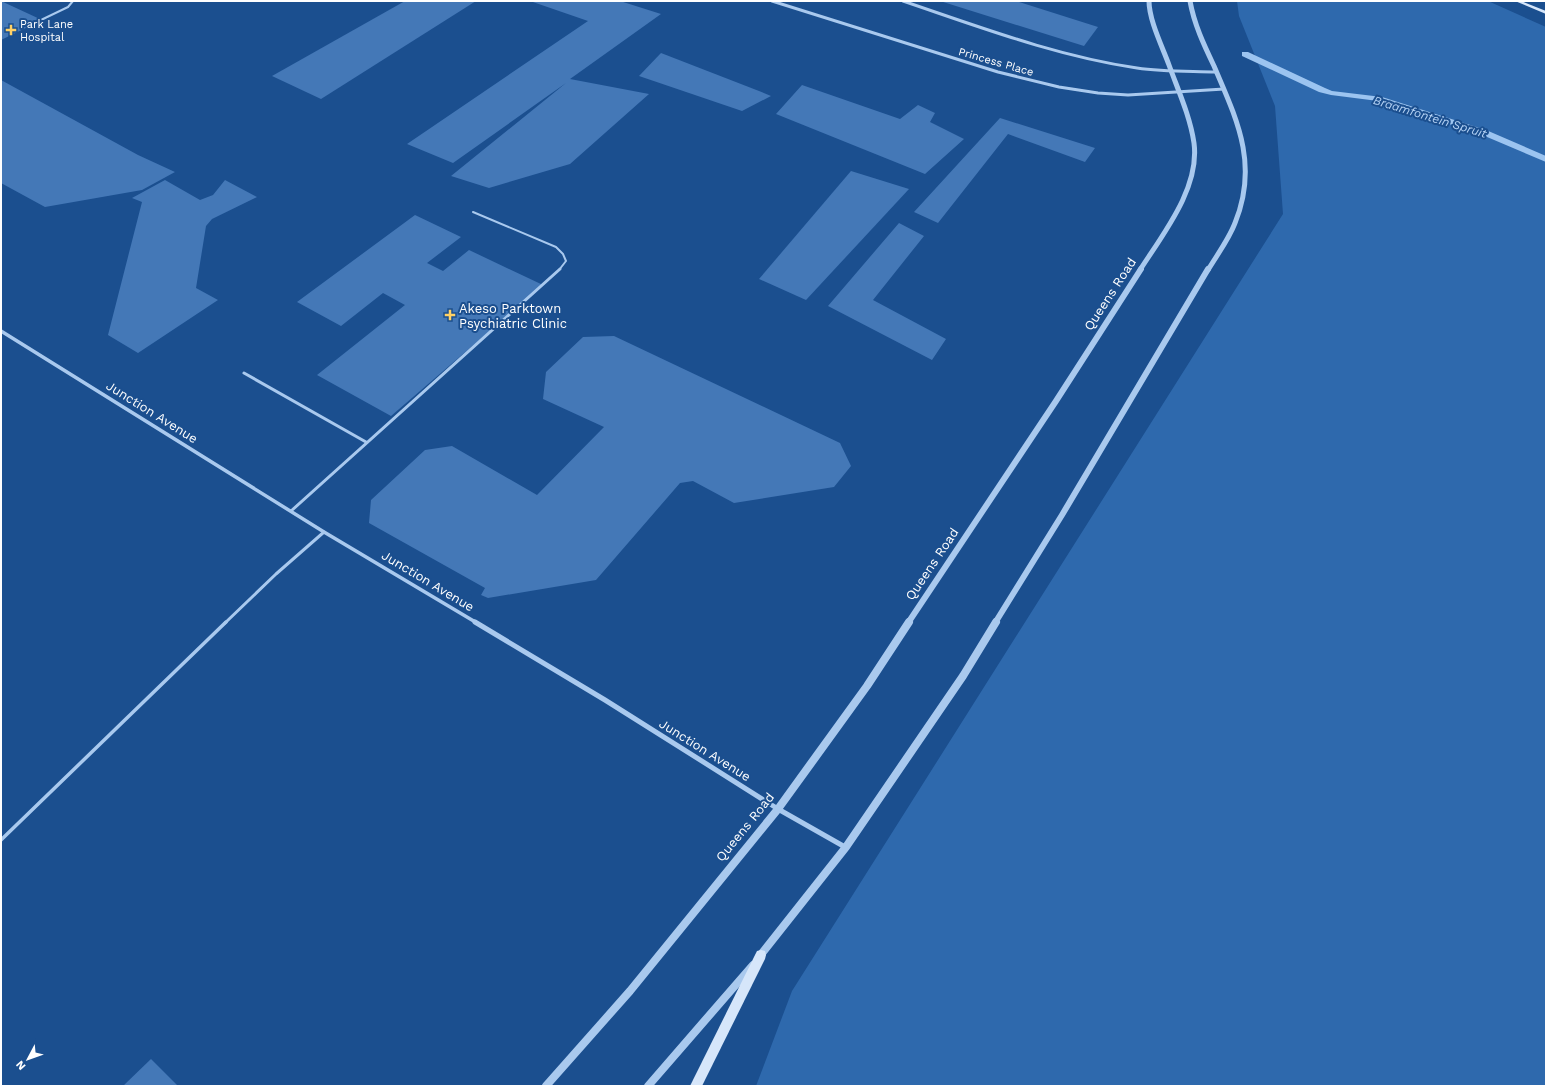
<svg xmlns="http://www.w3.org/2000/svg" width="1547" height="1087" font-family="'Work Sans',sans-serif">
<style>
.green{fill:#2e69ad}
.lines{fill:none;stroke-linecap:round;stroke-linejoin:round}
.stream{fill:#9cc4f0;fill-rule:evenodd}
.building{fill:#4478b7}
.service-far2{stroke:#a9c9ee;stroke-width:2}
.service-far1{stroke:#a9c9ee;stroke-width:3}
.service{stroke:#a9c9ee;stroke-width:3.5}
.minor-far2{stroke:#a9c9ee;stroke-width:3}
.minor-far1{stroke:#a9c9ee;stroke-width:3.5}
.minor{stroke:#a9c9ee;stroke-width:5}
.tertiary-far2{stroke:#a9c9ee;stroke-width:5}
.tertiary-far1{stroke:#a9c9ee;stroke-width:6}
.tertiary{stroke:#a9c9ee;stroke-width:8}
.secondary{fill:#d6e6fa;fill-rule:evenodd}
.poi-dot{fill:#ffd166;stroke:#1b4f8f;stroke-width:1.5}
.labels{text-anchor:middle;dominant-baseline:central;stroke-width:4;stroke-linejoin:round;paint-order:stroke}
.far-poi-label{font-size:11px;fill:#fff;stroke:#1b4f8f;text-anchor:start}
.far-street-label{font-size:11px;fill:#fff;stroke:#1b4f8f}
.far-water-label{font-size:12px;font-style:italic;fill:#b5d3f5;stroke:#1b4f8f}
.street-label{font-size:13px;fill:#fff;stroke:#1b4f8f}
.poi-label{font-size:13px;fill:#fff;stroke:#1b4f8f;text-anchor:start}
</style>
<rect width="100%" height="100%" fill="#1b4f8f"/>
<path class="green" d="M1237 1H1488L1546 27V1086H756L792 991 1283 214 1275 106 1239 16Z"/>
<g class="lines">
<path class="stream" d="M1242 52H1248L1325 88 1332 91 1382 97 1486 130 1546 156V162L1480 134 1378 101 1331 95 1319 92 1242 56Z"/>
</g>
<g class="building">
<path d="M1 1 42 20 1 40Z"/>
<path d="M405 1H476L321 99 272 76Z"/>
<path d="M530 1H620L661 14 570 79 649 94 570 164 489 188 451 176 566 83 453 163 407 144 588 21Z"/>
<path d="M940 1H1016L1098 27 1084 46Z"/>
<path d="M661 53 759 91 771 96 742 111 639 76Z"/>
<path d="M1 80 138 155 175 172 142 190 45 207 1 183Z"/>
<path d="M802 85 900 119 918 105 935 113 930 122 964 139 925 174 776 114Z"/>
<path d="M1000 118 1095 148 1085 162 1008 134 938 223 914 212Z"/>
<path d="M851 171 909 189 806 300 759 279Z"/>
<path d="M165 180 200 200 213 195 225 180 257 197 212 219 206 226 196 288 218 300 138 353 108 335 142 202 132 198Z"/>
<path d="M415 215 461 237 427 263 443 271 469 250 543 285 391 416 317 375 405 305 383 293 341 326 297 302Z"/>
<path d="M899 223 924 236 873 300 946 339 932 360 828 306Z"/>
<path d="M614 336 840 443 851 466 834 487 734 503 693 481 680 483 596 580 488 598 481 595 485 588 369 523 371 500 425 450 452 446 537 495 604 427 543 399 546 372 583 337Z"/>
<path d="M151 1059 178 1086H123Z"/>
</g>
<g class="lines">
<g class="service-far2">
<path d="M41 20 68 7 73 1"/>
<path d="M473 212 556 247 563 254 566 261 559 270"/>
</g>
<g class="service-far1">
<path d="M244 373 366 442"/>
<path d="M291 511 560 269"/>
<path d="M225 623 276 574 324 532"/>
</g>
<path class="service" d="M1 840 226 622"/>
<g class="minor-far2">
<path d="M772 1 998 72 1059 87 1098 93 1128 95 1224 89"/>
<path d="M903 1C980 27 1056 56 1137 68 1163 72 1190 71 1216 72"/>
</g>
<path class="minor-far1" d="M1 331 324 532 477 623"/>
<path class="minor" d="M475 622 605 700 778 809 845 847"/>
<g class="tertiary-far2">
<path d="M1190 1C1194 24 1204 45 1214 66 1237 120 1259 164 1235 223 1229 239 1217 255 1208 270"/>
<path d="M1140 270C1163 234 1200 188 1194 143 1190 116 1178 90 1169 65 1162 46 1149 20 1149 1"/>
</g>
<g class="tertiary-far1">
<path d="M908 623 1056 401 1141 269"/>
<path d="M995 623 1062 515 1208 269"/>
</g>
<g class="tertiary">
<path d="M759 957 846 847 963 676 996 622"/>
<path d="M546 1086 630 991 778 809 867 686 909 622"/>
<path d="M648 1086 753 965"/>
</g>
<g class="secondary">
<path d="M1515 1H1521L1546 11V14Z"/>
<path d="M761 950 765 951 766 955 765 959 702 1086H690L757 951Z"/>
</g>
</g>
<g class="poi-dot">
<path d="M9 24h4v4h4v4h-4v4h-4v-4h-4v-4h4z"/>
<path d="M448 309h4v4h4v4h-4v4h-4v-4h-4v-4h4z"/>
</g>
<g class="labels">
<g class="far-poi-label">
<text x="20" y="24">Park Lane<tspan x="20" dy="13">Hospital</tspan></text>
</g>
<g class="far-street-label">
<text transform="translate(996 62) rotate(16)">Princess Place</text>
</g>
<g class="far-water-label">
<text transform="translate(1430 117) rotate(17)">Braamfontein Spruit</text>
</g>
<g class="street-label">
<text transform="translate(1110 294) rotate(-57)">Queens Road</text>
<text transform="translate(152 412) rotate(32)">Junction Avenue</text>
<text transform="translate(932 564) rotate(-56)">Queens Road</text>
<text transform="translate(428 581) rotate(31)">Junction Avenue</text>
<text transform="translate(705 750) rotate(32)">Junction Avenue</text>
<text transform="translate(745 827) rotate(-51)">Queens Road</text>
</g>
<g class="poi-label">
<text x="459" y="308">Akeso Parktown<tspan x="459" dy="15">Psychiatric Clinic</tspan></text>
</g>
</g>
<rect width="1547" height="1087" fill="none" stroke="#ffffff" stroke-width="4"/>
<g transform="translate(28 1059) rotate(229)" stroke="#1b4f8f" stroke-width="3" paint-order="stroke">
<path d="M0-3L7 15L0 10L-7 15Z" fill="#ffffff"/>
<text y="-6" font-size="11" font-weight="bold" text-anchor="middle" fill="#ffffff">N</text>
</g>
</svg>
